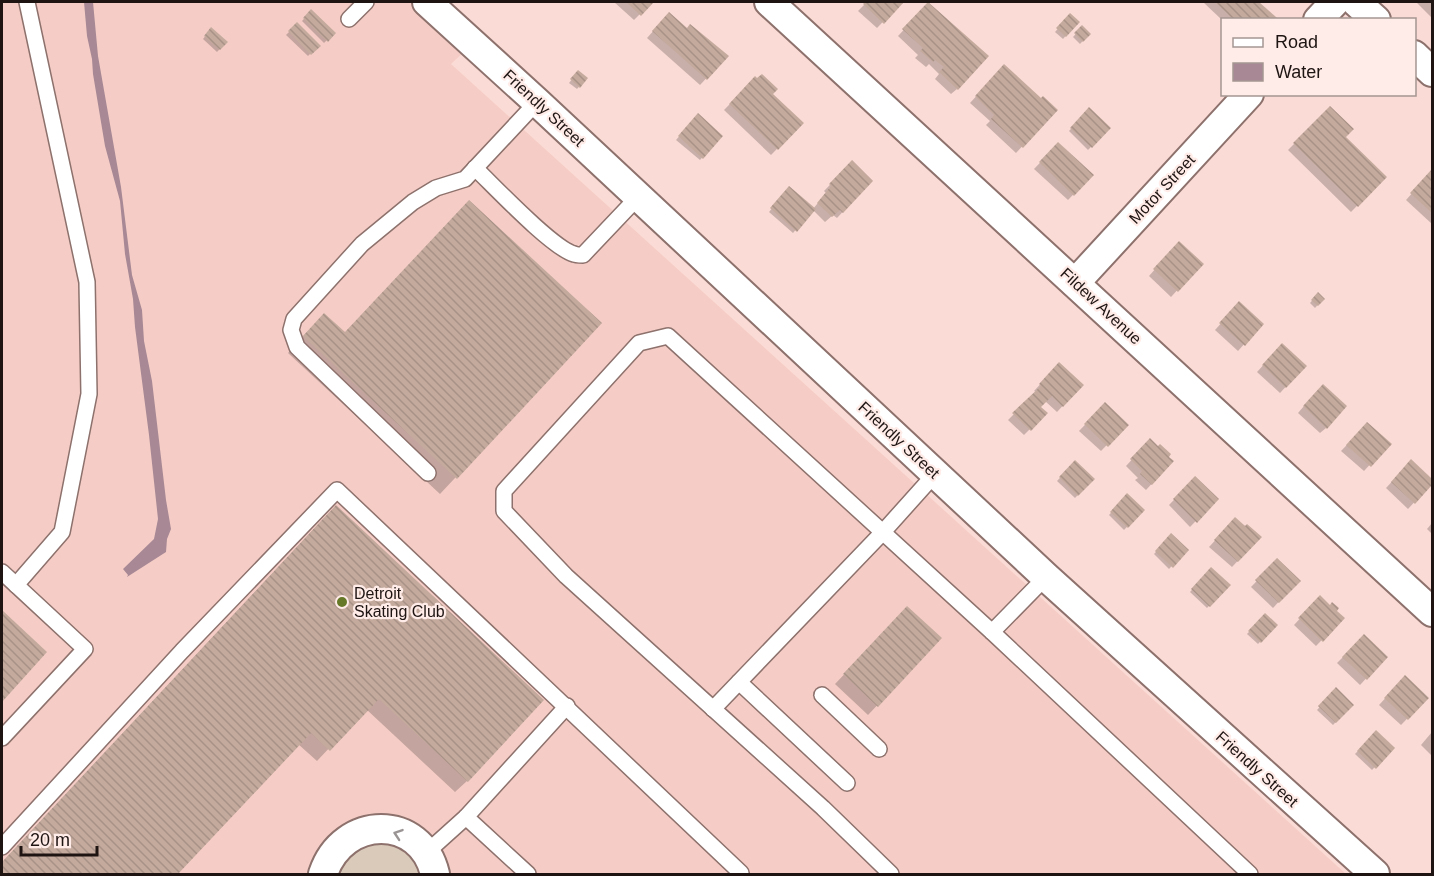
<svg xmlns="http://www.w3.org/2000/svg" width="1434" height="876" font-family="Arial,sans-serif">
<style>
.built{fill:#f5cdc6}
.grass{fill:#dacaba}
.water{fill:#a78894}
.shadow{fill:#0003}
.building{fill:url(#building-back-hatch)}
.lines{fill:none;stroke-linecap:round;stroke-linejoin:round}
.service-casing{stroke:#8d716c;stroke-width:18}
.minor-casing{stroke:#8d716c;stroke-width:32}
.service{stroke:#fff;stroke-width:15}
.minor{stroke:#fff;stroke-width:28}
.oneway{stroke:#9a9594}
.poi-dot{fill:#657827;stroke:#ffece8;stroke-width:2}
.labels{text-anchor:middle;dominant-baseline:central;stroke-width:4.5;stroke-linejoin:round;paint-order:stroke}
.street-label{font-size:16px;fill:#1e1412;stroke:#ffece8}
.poi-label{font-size:16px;fill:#1e1412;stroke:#ffece8;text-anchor:start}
</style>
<defs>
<pattern id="building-back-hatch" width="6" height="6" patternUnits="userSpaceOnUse" patternTransform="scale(1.5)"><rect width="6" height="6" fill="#c4aa9d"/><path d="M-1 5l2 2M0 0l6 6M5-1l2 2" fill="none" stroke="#a89186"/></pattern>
</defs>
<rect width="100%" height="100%" fill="#fbdbd5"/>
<path class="built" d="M2 2H444L482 35 451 64 1346 874H2Z"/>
<path class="grass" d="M380 844C398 846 415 855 420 874H338C348 856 358 846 380 844Z"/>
<path class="water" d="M84 2H93L98 56 121 187 132 275 142 310 144 341 152 381 166 500 171 529 167 539 166 552 127 577 128 575 123 569 154 539 158 519 149 435 135 327 133 299 125 254 120 201 105 146 93 74 92 59 87 36Z"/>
<g class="shadow">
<path d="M614 2H652L634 20Z"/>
<path d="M867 2H902L877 28 858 11Z"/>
<path d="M1203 2H1257L1275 18 1273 20H1222Z"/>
<path d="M1416 2H1432V18Z"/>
<path d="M929 3 957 89 951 94 935 79 939 74 929 64 926 67 915 58 918 55 898 36Z"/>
<path d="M311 11 334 33 324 43 302 21Z"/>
<path d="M1070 15 1078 22 1063 39 1055 32Z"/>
<path d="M664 19 687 30 727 56 700 85 647 38Z"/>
<path d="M297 24 318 46 308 56 286 35Z"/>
<path d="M1082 27 1089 34 1080 44 1073 37Z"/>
<path d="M211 29 226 42 217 52 203 39Z"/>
<path d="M1004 66 1041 100 1056 110 1016 153 986 125 990 121 970 103Z"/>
<path d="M578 72 586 79 577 89 569 83Z"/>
<path d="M755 78 802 123 771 155 724 110Z"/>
<path d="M1330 108 1344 137 1385 177 1351 212 1288 150Z"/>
<path d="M1089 110 1109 128 1088 150 1069 131Z"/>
<path d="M698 115 721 136 700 160 676 140Z"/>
<path d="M1058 144 1092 175 1068 200 1034 169Z"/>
<path d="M852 162 871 182 837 218 833 215 825 222 813 210 793 233 769 212 789 188 813 209 826 193 824 191Z"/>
<path d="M1432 171V224L1406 200Z"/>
<path d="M1173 249 1201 264 1171 297 1149 276Z"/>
<path d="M1318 294 1323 299 1315 308 1310 303Z"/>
<path d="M1234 309 1262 324 1238 351 1215 330Z"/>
<path d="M600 323 440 494 288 353 308 331 345 334Z"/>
<path d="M1276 351 1305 366 1280 393 1257 372Z"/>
<path d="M1059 364 1082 385 1057 412 1045 401 1039 407 1046 413 1024 435 1008 420 1036 392 1034 391Z"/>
<path d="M1317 391 1326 428 1320 433 1298 413Z"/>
<path d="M1105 404 1126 425 1101 451 1079 431Z"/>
<path d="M1367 424 1389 444 1364 471 1341 451Z"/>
<path d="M1150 440 1172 462 1146 490 1135 480 1138 478 1126 466Z"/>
<path d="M1411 461 1432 481V483L1408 509 1386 488Z"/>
<path d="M1075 462 1093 479 1075 498 1057 481Z"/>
<path d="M1195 478 1217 499 1190 527 1169 505Z"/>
<path d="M1127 495 1143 510 1124 530 1109 515Z"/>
<path d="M324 518 467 781 455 792 366 709 317 761 298 744 176 874H2V863Z"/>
<path d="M1235 519 1260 537 1232 567 1209 547Z"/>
<path d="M1432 523V534L1427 529Z"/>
<path d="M1172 535 1187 550 1169 569 1154 554Z"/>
<path d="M1277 560 1298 581 1273 608 1251 587Z"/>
<path d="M1211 569 1229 585 1207 608 1190 592Z"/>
<path d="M1320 597 1343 618 1316 646 1294 625Z"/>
<path d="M2 612 45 653 2 700Z"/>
<path d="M1265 615 1276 625 1258 644 1247 634Z"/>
<path d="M899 617 940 639 868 715 835 684Z"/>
<path d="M1364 636 1386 657 1360 685 1337 663Z"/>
<path d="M1405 677 1427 698 1401 725 1379 705Z"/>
<path d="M1336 689 1352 705 1333 725 1317 710Z"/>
<path d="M1376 732 1393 748 1372 770 1355 754Z"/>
<path d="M1432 732V756L1421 745Z"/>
</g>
<g class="building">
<path d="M626 2H654L641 16Z"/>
<path d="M865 2H904L884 24 863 4Z"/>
<path d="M928 2 989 56 958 90 939 72 944 67 935 60 933 62 920 51 923 48 902 29Z"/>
<path d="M1215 2H1259L1277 18 1275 20H1234Z"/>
<path d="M311 9 336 33 328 42 303 18Z"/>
<path d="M669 12 687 28 690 24 729 56 707 80 652 31Z"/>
<path d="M1070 13 1080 22 1066 37 1056 28Z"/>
<path d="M297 22 321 46 311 55 288 31Z"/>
<path d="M1082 25 1091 34 1083 42 1074 33Z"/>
<path d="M211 27 228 42 220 50 204 36Z"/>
<path d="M1004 64 1041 98 1043 96 1058 110 1023 148 991 119 994 115 975 96Z"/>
<path d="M578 70 588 78 580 88 570 79Z"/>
<path d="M762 74 778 89 773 94 804 123 778 150 729 104 755 76 757 78Z"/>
<path d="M1330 106 1354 129 1346 137 1387 177 1358 207 1293 143Z"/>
<path d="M1089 107 1111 128 1092 148 1070 128Z"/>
<path d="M698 113 723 136 703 159 678 136Z"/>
<path d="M1058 142 1094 175 1074 196 1039 162Z"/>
<path d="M852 160 873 181 843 213 840 210 832 217 817 203 831 186 829 184Z"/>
<path d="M1432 169V213L1410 193Z"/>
<path d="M789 186 816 209 797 232 770 208Z"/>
<path d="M469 200 602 323 457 479 303 336 324 313 345 332Z"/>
<path d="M1179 241 1204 264 1178 292 1153 269Z"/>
<path d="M1318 292 1325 299 1318 306 1311 300Z"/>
<path d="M1239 301 1264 324 1245 346 1219 323Z"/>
<path d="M1282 343 1307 366 1286 388 1262 365Z"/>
<path d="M1059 362 1084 385 1063 407 1052 396 1041 407 1048 413 1031 431 1012 413 1041 386 1039 384Z"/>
<path d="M1323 384 1347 406 1327 429 1303 406Z"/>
<path d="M1105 402 1129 425 1108 447 1084 424Z"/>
<path d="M1367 422 1392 444 1371 467 1346 445Z"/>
<path d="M1150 438 1158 446 1160 444 1171 454 1169 457 1174 461 1152 485 1140 474 1142 471 1130 459Z"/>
<path d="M1411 459 1432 479V485L1415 504 1391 482Z"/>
<path d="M1075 460 1095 479 1078 496 1059 477Z"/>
<path d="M1195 476 1219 499 1197 523 1173 499Z"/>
<path d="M1127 493 1145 510 1128 528 1110 512Z"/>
<path d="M336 505 544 700 468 782 379 699 330 751 311 733 178 874H2V862Z"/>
<path d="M1235 517 1245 526 1247 524 1262 537 1238 562 1214 540Z"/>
<path d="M1171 533 1189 550 1173 568 1155 551Z"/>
<path d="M1277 558 1301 581 1279 603 1255 580Z"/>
<path d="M1211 567 1231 585 1210 607 1191 589Z"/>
<path d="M1320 595 1330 605 1332 602 1339 608 1337 611 1345 618 1323 642 1298 618Z"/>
<path d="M907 606 942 638 878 707 843 674Z"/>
<path d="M2 610 47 652 2 702Z"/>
<path d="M1265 613 1278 625 1261 643 1248 631Z"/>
<path d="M1364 634 1388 657 1367 680 1342 657Z"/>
<path d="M1405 675 1429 698 1408 720 1384 698Z"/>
<path d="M1336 687 1354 705 1336 723 1318 706Z"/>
<path d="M1376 730 1395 748 1376 769 1357 751Z"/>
</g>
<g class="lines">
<defs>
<g id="service">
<path d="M349 19 366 2"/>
<path d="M475 168C494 186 552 248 574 254 576 255 580 255 583 255L638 197"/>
<path d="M428 473 297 347 291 330 294 319 362 244 413 202 436 188 465 179 537 102"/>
<path d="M2 572 85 649 2 738"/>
<path d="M16 585 62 532 89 394 87 282 27 2"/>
<path d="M992 632 1046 577"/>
<path d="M739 682 847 783"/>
<path d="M822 695 879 749"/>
<path d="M713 709 883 532 935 474"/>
<path d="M2 847 182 651 337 490 741 873 739 874"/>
<path d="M426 853 466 817"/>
<path d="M528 874 466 817 567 706"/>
<path d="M891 874 823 808 566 576 504 511V491L639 343 668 336 992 632 1250 874"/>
</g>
<g id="minor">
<path d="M427 2 537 102 1046 577 1375 874"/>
<path d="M769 2 1432 612"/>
<path d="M1356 2 1376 20"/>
<path d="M1318 20 1335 2"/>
<path d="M1414 55 1432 72"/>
<path d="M1075 283 1249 94"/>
<path d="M323 874C343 814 421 814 435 874"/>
</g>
</defs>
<use href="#service" class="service-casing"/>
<use href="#minor" class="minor-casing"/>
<use href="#service" class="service"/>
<use href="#minor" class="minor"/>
</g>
<defs><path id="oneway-chevron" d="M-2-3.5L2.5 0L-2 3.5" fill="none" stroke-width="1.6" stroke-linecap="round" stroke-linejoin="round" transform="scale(1.5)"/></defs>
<use class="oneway" href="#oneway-chevron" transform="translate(398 834) rotate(-161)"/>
<circle class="poi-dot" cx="342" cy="602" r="6"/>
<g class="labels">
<g class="street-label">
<text transform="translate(544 108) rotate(43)">Friendly Street</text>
<text transform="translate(1162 189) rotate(-47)">Motor Street</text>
<text transform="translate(1101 306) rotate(43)">Fildew Avenue</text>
<text transform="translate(899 440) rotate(43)">Friendly Street</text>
<text transform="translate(1257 769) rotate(42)">Friendly Street</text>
</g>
<g class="poi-label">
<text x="354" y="593">Detroit<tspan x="354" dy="18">Skating Club</tspan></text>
</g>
</g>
<rect width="1434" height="876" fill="none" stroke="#1e1412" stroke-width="6"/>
<rect x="1221" y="18" width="195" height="78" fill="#ffece8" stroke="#a59692" stroke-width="1.5"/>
<rect x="1233" y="38" width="30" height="9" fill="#ffffff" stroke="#a59692" stroke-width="1.5"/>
<text x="1275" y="48" font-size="18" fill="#1e1412">Road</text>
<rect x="1233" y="63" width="30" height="18" fill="#a78894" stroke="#a59692" stroke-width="1.5"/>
<text x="1275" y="78" font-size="18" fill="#1e1412">Water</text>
<path d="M21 846v9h76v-9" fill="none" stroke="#1e1412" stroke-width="3"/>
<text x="30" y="846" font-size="18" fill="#1e1412" stroke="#ffece8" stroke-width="4.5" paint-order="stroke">20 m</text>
</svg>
